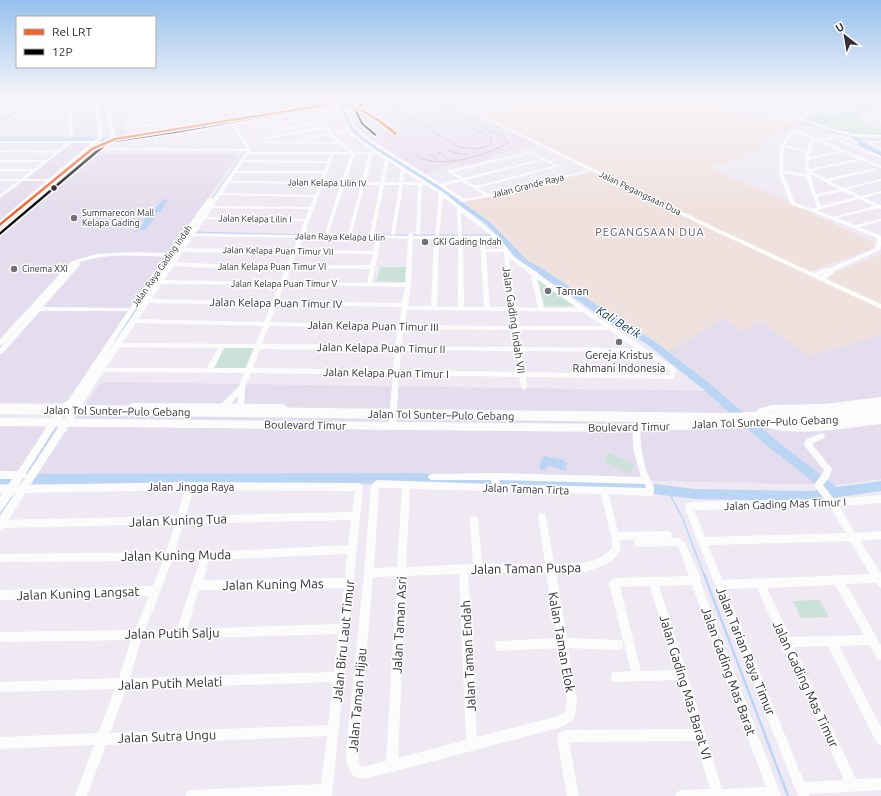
<svg xmlns="http://www.w3.org/2000/svg" width="881" height="796" font-family="Ubuntu,sans-serif">
<style>
.commercial{fill:#e4dded}
.industrial{fill:#efe1de}
.built{fill:#e7def0}
.green{fill:#cae2d7}
.water{fill:#bbd5f5}
.lines{fill:none;stroke-linecap:round;stroke-linejoin:round}
.stream-far2{stroke:#bbd5f5;stroke-width:1}
.stream-far1{stroke:#bbd5f5;stroke-width:1.5}
.stream{stroke:#bbd5f5;stroke-width:2.5}
.river{fill:#bbd5f5;fill-rule:evenodd}
.minor{fill:#fcfcfd;fill-rule:evenodd}
.tertiary{fill:#fcfcfd;fill-rule:evenodd}
.secondary{fill:#fcfcfd;fill-rule:evenodd}
.motorway{fill:#fcfcfd;fill-rule:evenodd}
.tram{stroke:#bebdc0;stroke-width:1}
.bus-1-casing{stroke:#fff;stroke-width:3}
.bus-1{fill:#010101;fill-rule:evenodd}
.rail-1-casing{stroke:#fff;stroke-width:3}
.rail-1{fill:#f16227;fill-rule:evenodd}
.bus-dot{fill:#322f36;stroke:#fff;stroke-width:1.5}
.poi-dot{fill:#747078;stroke:#fff;stroke-width:1.5}
.labels{text-anchor:middle;dominant-baseline:central;stroke-width:3;stroke-linejoin:round;paint-order:stroke}
.far-street-label{font-size:9px;fill:#322f36;stroke:#fff}
.far-poi-label{font-size:9px;fill:#322f36;stroke:#fff;text-anchor:start}
.far-quarter-label{font-size:11px;letter-spacing:1px;fill:#5b5362;stroke:#fff}
.poi-label{font-size:11px;fill:#322f36;stroke:#fff;text-anchor:start}
.street-label{font-size:11px;fill:#322f36;stroke:#fff}
.water-label{font-size:12px;font-style:italic;fill:#053358;stroke:#fff}
.near-street-label{font-size:13px;fill:#322f36;stroke:#fff}
</style>
<rect width="100%" height="100%" fill="#eee9f3"/>
<g class="commercial">
<path d="M72 98H95L100 134 98 138 74 137Z"/>
<path d="M106 98H118L127 135 114 136Z"/>
<path d="M71 142H95L0 221V197Z"/>
<path d="M102 154H239L134 302 71 399 64 403 0 402V237L94 156Z"/>
<path d="M724 318 743 332 761 321 808 356 881 335V479L836 485 665 481 25 490 101 382 718 391 664 354Z"/>
<path d="M0 426H57L59 427 31 471 25 473H0Z"/>
</g>
<path class="industrial" d="M443 98H694L704 100 724 110 738 114 758 116 798 126 759 140 765 146 743 157 724 164 706 167 761 190 873 242 874 248 810 272 826 281 832 274 881 254V335L808 356 761 321 743 332 724 318 664 354 544 269 528 263 489 221 464 203 594 172Z"/>
<path class="built" d="M373 98H443L537 144 493 156 495 158 463 166 458 163 421 176 365 139 355 130 344 104Z"/>
<g class="green">
<path d="M873 98H881V102L857 117 865 119 860 124 881 129V137C853 136 827 130 800 120L823 111 832 114 841 111 849 112 855 109 851 107Z"/>
<path d="M380 267H407L405 282 377 281Z"/>
<path d="M537 276 577 306H544Z"/>
<path d="M224 347H254L245 369H214Z"/>
<path d="M608 453 634 465 631 474 604 461Z"/>
<path d="M820 600 829 617 801 618 793 601Z"/>
</g>
<g class="water">
<path d="M170 198 167 201H168L160 212 151 214 157 215 145 230H136L138 232 132 233 144 223V218L158 206V204L165 202H159Z"/>
<path d="M544 456 563 460 567 463 566 470H562L548 465 546 469 541 470 539 466Z"/>
</g>
<g class="lines">
<g class="stream-far2">
<path d="M101 98 107 134 103 139"/>
<path d="M747 111 789 118 848 137"/>
<path d="M230 124 246 150"/>
<path d="M851 138 881 140"/>
<path d="M212 199 244 153"/>
<path d="M196 232 304 235H492"/>
<path d="M160 275 177 250"/>
</g>
<g class="stream-far1">
<path d="M114 342 161 274"/>
<path d="M26 474 56 428"/>
<path d="M668 491 682 517 704 575"/>
<path d="M0 515 12 496"/>
</g>
<path class="stream" d="M704 574 788 796"/>
<g class="river">
<path d="M36 98H41L0 123V120Z"/>
<path d="M328 98H333L339 101 364 98 342 104 353 126 362 136 390 156 435 183 490 222 528 261 543 269 623 323 653 340 710 384 773 438 837 487 881 481V491L812 501 695 499 654 494 413 483 0 484V474L413 473 654 484 695 489 812 491 822 489 765 444 704 390 647 344 617 327 537 273 522 265 486 224 431 185 386 158 358 138 348 127 337 104 331 105V103L334 102Z"/>
<path d="M317 105 319 107 171 133 103 141H0V137H103L171 129Z"/>
<path d="M852 138H856L881 152V156L864 148 852 140Z"/>
</g>
<g class="minor">
<path d="M11 98H15L2 106H20L34 98H38L0 120V118L16 108H0V105Z"/>
<path d="M67 98H71L72 119 98 114 100 115 72 121 74 137 72 138 70 137Z"/>
<path d="M134 98H141L127 101 125 100Z"/>
<path d="M167 98H175L128 106 126 105Z"/>
<path d="M205 98H213L108 114 106 113Z"/>
<path d="M242 98H249L131 118 129 117Z"/>
<path d="M275 98H282L198 112 196 111Z"/>
<path d="M309 98H316L267 106 272 113 270 114 264 107 201 117 199 116 263 105 261 103 263 102 266 105Z"/>
<path d="M323 98H327L337 104 352 132 373 148 443 192 499 237 513 256 538 273V274L586 309 675 368 676 370 674 379 526 377 527 387 524 390 521 387 519 377 399 375 396 426 395 428H389L388 426 393 375 251 373 245 387 244 408H238L237 406 238 396 227 408H221L220 406 221 404 239 386 244 373 98 372 97 370 98 368H207L218 348 116 347 115 345 116 343H118L256 344 263 326 134 323 131 321 134 319 264 322 271 305 147 303 144 301 147 299 273 301 279 285 160 284 157 282 160 280 280 282 286 268H213L172 266 169 264 172 262 213 264 287 265 291 253 181 252 178 250 181 248 293 250 298 238 185 236 183 235 185 234 299 235 304 221 203 219 201 218 203 217 305 219 309 209 211 208 209 207 211 206 310 207 314 197 220 195 218 194 220 193 315 195 319 184 228 183 226 182 228 181 320 182 323 173H235L233 172 235 171H324L327 163 242 162 240 161 242 160 328 161 331 154H247L246 153 248 152H349L340 144 268 143 266 142 268 141 337 142 329 135 300 141 298 140 328 133 326 128 265 139 263 138 325 126 323 122 261 133 259 132 322 120 321 116 256 127 254 126 320 114 317 108 319 107 325 115V119L328 120 326 121 330 127 331 132 347 129 335 106ZM348 131 350 134 374 152H354L333 134ZM334 154H351L341 182H324ZM355 154H369L361 182H346ZM373 154H377L385 159 380 182H366ZM389 161 401 169 399 182H384ZM405 172 422 183 403 182ZM323 184H341L325 233 327 234 329 233 345 184 361 185 348 234V235H304ZM365 185H380L370 234 371 235H351ZM384 185H399L391 234 393 235 395 234 403 185H418L416 234 418 235 420 234 422 185H426L439 193 435 236H413V233H409L408 236 373 235 374 234ZM443 197 458 209 457 211 458 236H439ZM461 212 492 236H462ZM303 238H376L373 251 298 250ZM381 238 408 239 405 283H372ZM413 239H434L431 306H408L411 285ZM439 239H458V307H437ZM463 239H480L484 307H464ZM485 239H496L502 249H485ZM486 252H504L510 307H490ZM297 253 373 254 370 265H292ZM509 258 532 275 531 277 538 308 516 307ZM291 268 370 269 367 283 286 282ZM537 279 577 308H544ZM284 285 405 287 402 303 278 301ZM277 305 402 307 399 325 270 322ZM407 310 511 311 513 326 405 325ZM517 311 583 312 603 326H519ZM269 326 398 329 395 345 262 344ZM404 329 513 330 515 347 402 346ZM519 330H609L635 348 522 347ZM224 348H254L246 368H214ZM260 349 395 350 393 370 253 368ZM401 350 516 351 519 372 400 370ZM522 351 642 352 670 371 669 375 525 372Z"/>
<path d="M705 98H709L723 106 749 111 747 112 721 108Z"/>
<path d="M727 98H731L729 101 756 109 795 117 802 116 845 101 834 98 848 100 858 98 850 102 800 118 834 129 856 134 881 135V137L856 136 833 131 792 118 755 111 726 102Z"/>
<path d="M767 98H771L770 99 804 109 802 110 767 100 756 106 753 105Z"/>
<path d="M790 98H795L817 104 815 105Z"/>
<path d="M812 98H817L828 101 826 102Z"/>
<path d="M342 103 345 104 357 127 367 137 441 184 459 179 447 171V169L450 170 531 151 560 166 478 188 489 194 592 169 594 170 488 197 459 202V201L461 200 365 139 353 127ZM531 153 541 159 464 178 453 172ZM544 160 554 166 475 186 466 180ZM462 181 484 195 465 199 444 186Z"/>
<path d="M881 104V106L865 117 881 120V122L860 117Z"/>
<path d="M177 113 178 115 133 123 131 122Z"/>
<path d="M180 119 181 121 135 128 133 127Z"/>
<path d="M799 131 814 136 818 139 834 137 881 156V158L833 139 822 140 881 166V168L862 160 811 171 826 179 876 168V170L829 181 844 188 881 179V181L847 189 860 196 881 191V193L864 198 879 205H881V209L878 208 837 218 855 225 881 219V221L859 227 881 236V246L880 250 834 271 833 274 820 281 818 280V278L828 272 813 277 810 275 823 269 830 268 876 248 877 238 811 211 791 205 779 174 780 147 790 132ZM798 133 811 138 807 150 785 145 792 134ZM814 140 816 141 840 151 809 157ZM784 147 806 152 804 159 806 174 783 170ZM844 152 858 159 809 169 808 160ZM783 173 806 177 817 207 813 209 795 203ZM810 174 839 189 816 194ZM843 191 856 197 821 206 817 197ZM859 199 874 206 833 217 817 210Z"/>
<path d="M842 135 852 138 859 143 856 144 850 140 841 137V135Z"/>
<path d="M881 140V142L872 143 881 148V150L866 143Z"/>
<path d="M70 141 73 142 26 179H50L52 180 51 181H23L0 198V195L18 181H0V179H21L31 171H0V169H34L42 162H0V160H46L54 153 0 152V150L57 151Z"/>
<path d="M134 252 170 253 173 255 170 257C139 256 107 252 78 263L81 264 43 307 132 308 135 310 134 311H40L2 354H0V348L34 310 2 345H0V339L72 261 97 254Z"/>
<path d="M636 424 639 425 640 427C641 444 642 462 649 477 652 483 656 487 653 495L650 496 609 494 618 532 668 531 671 532 672 535 671 538H677L685 542 701 580 700 581 781 796H675L677 792 681 790 710 789 696 741 569 742 579 796H567L557 737 559 733 565 730 693 729 678 680 616 682 612 681 611 677 612 673 616 672 631 671 609 583 611 580 614 578 689 576 679 548 676 546 638 547 635 546 634 543 636 540H620C620 543 621 547 620 550 618 561 594 570 584 572 575 574 565 573 556 573L567 638 618 640 622 641 623 645 622 649 618 650 568 648 577 701 574 719 562 727 392 772 362 779 353 776 347 764 346 751 364 573 371 486 374 482 377 480 492 484 491 480H432L429 479 428 477 429 475 432 474 495 473 641 477 634 452 632 427 633 425ZM499 480 645 484 646 488 500 484ZM379 488H402L397 567 374 568ZM410 489 601 494 612 540V548C604 557 594 561 583 563L554 564 546 517 545 514 542 513 539 514 538 517 545 564H482L478 520 477 517 474 516 471 517 470 520 473 564 406 567ZM468 573 478 575 481 573H546L557 638 500 641 496 642 495 646 496 650 500 651 558 648 567 701 565 712 559 716 477 737ZM459 574 466 740 398 758 406 576ZM397 576 386 761 362 767H361L359 763 358 751 373 577ZM692 585 766 787 722 789 688 677V675L686 671 659 586ZM650 586 675 670 641 671 620 587Z"/>
<path d="M821 433 824 434 825 436 824 438 812 444 832 469 829 478 823 485 834 499 881 495V503L839 506 855 533 881 531V539L860 541 881 573V588L878 586 876 583 846 584 881 645V660L877 659 870 645 839 646 881 727V745L877 743 828 646 794 647 856 779 881 778V790L809 794 810 796H798L699 544 697 541V540L685 508 687 503 690 502 824 499 814 485 822 474 824 470 804 445 805 440ZM830 507 846 533 705 537 694 510ZM850 541 870 574 722 580 708 545ZM835 585 864 635 790 637 767 588ZM757 588 844 780 804 782 726 589Z"/>
<path d="M190 482 359 483 362 484 363 487 332 796H185L187 792 191 790 321 784 327 736 106 745 87 796H75L94 745 0 749V737L98 733 115 689 0 692V682L119 678 131 640 0 642V632L135 630 149 596 0 600V590L153 586 163 561 0 562V554L166 552 175 524 1 528H0V520L177 516 185 490 23 493 20 492 19 489 20 486 23 485ZM193 490 355 491 352 512 186 516ZM351 520 348 545 206 552H175L183 524ZM347 554 345 578 203 580 209 560ZM200 560 177 629 145 630 172 561ZM344 588 339 624 187 629 199 590ZM338 634 334 672 130 678 141 640ZM333 682 328 725 110 733 126 689Z"/>
</g>
<g class="tertiary">
<path d="M367 98H375L234 123 251 150 103 372 3 528 0 530V516L16 492 14 493 3 509 0 510V498L3 493H0V485H8L12 479H0V471H18L61 405 69 399 130 308 208 198H212L213 199 134 311 103 359 246 151 88 150H86V148L246 149 230 124 108 143 106 142ZM74 404 27 475 26 473 67 409ZM25 478 18 488V487L23 479Z"/>
<path d="M881 397V403L825 410 772 411 764 413 762 417H756L755 415 758 409 772 405 825 404Z"/>
<path d="M881 418V424C843 428 797 438 761 426L760 424 761 422 764 421 774 423 803 425Z"/>
</g>
<g class="secondary">
<path d="M94 98H98L102 137 99 141 100 143H96L0 225V220L91 143H0V141H94L98 137Z"/>
<path d="M103 98H107L115 134 112 140 0 236V231L108 138 111 134Z"/>
<path d="M442 98H447L716 228 881 304V309L712 230Z"/>
<path d="M133 403 283 404 286 406 288 408 286 410 283 412 133 409 130 408 128 406 130 404Z"/>
<path d="M881 410V418L802 426 613 432 0 426V418L613 424 802 418Z"/>
</g>
<path class="motorway" d="M881 402V420L857 423 853 421 851 418 852 415 785 421 727 423 0 414V404L727 413 804 410Z"/>
<g class="tram">
<path d="M414 98 430 104"/>
<path d="M393 107 459 147 475 149 491 145V139L472 128"/>
<path d="M383 111 381 108 386 103"/>
<path d="M371 113 366 108 370 103 398 98"/>
<path d="M447 150 455 153 467 154"/>
<path d="M438 152 445 156"/>
<path d="M430 154 437 159"/>
<path d="M418 157C443 169 485 156 508 143L503 137 426 98"/>
</g>
<defs>
<g id="bus-1">
<path d="M370 98H374L176 133 109 143 0 235V232L107 141 176 131Z"/>
<path d="M375 100 376 101C368 103 361 103 357 111L363 123 376 134V135L375 136 361 124 355 111C359 103 367 102 375 100Z"/>
</g>
</defs>
<use href="#bus-1" class="bus-1-casing"/>
<use href="#bus-1" class="bus-1"/>
<defs>
<path id="rail-1" d="M337 102C361 106 380 118 398 134L395 135C376 120 361 107 337 104L116 140 93 150 0 226V223L91 148 114 138Z"/>
</defs>
<use href="#rail-1" class="rail-1-casing"/>
<use href="#rail-1" class="rail-1"/>
</g>
<linearGradient id="sky" x2="0" y2="1"><stop stop-color="#96c1ed"/><stop offset="0.47" stop-color="#f7f5fa"/><stop offset="1" stop-color="#f7f5fa" stop-opacity="0"/></linearGradient>
<rect width="881" height="209" fill="url(#sky)"/>
<circle class="bus-dot" cx="54" cy="188" r="3.5"/>
<g class="poi-dot">
<circle cx="74" cy="218" r="4"/>
<circle cx="425" cy="242" r="4"/>
<circle cx="14" cy="269" r="4"/>
<circle cx="548" cy="291" r="4"/>
<circle cx="619" cy="342" r="4"/>
</g>
<g class="labels">
<g class="far-street-label">
<text transform="translate(327 183) rotate(1)">Jalan Kelapa Lilin IV</text>
<text transform="translate(528 186) rotate(-14)">Jalan Grande Raya</text>
<text transform="translate(640 193) rotate(26)">Jalan Pegangsaan Dua</text>
<text transform="translate(255 219) rotate(1)">Jalan Kelapa Lilin I</text>
<text transform="translate(340 237) rotate(1)">Jalan Raya Kelapa Lilin</text>
<text transform="translate(278 251) rotate(1)">Jalan Kelapa Puan Timur VII</text>
<text transform="translate(162 266) rotate(-55)">Jalan Raya Gading Indah</text>
<text x="272" y="267">Jalan Kelapa Puan Timur VI</text>
<text x="284" y="284">Jalan Kelapa Puan Timur V</text>
</g>
<g class="far-poi-label">
<text x="82" y="213">Summarecon Mall<tspan x="82" dy="10">Kelapa Gading</tspan></text>
<text x="433" y="242">GKI Gading Indah</text>
<text x="22" y="269">Cinema XXI</text>
</g>
<g class="far-quarter-label">
<text x="650" y="232">PEGANGSAAN DUA</text>
</g>
<g class="poi-label">
<text x="556" y="291">Taman</text>
<text x="619" y="355" text-anchor="middle">Gereja Kristus<tspan x="619" dy="13">Rahmani Indonesia</tspan></text>
</g>
<g class="street-label">
<text transform="translate(276 303) rotate(1)">Jalan Kelapa Puan Timur IV</text>
<text transform="translate(514 320) rotate(82)">Jalan Gading Indah VII</text>
<text transform="translate(373 326) rotate(1)">Jalan Kelapa Puan Timur III</text>
<text transform="translate(381 348) rotate(1)">Jalan Kelapa Puan Timur II</text>
<text transform="translate(386 373) rotate(1)">Jalan Kelapa Puan Timur I</text>
<text transform="translate(117 411) rotate(1)">Jalan Tol Sunter–Pulo Gebang</text>
<text transform="translate(441 415) rotate(1)">Jalan Tol Sunter–Pulo Gebang</text>
<text transform="translate(765 422) rotate(-2)">Jalan Tol Sunter–Pulo Gebang</text>
<text transform="translate(305 425) rotate(1)">Boulevard Timur</text>
<text transform="translate(629 427) rotate(-1)">Boulevard Timur</text>
<text x="191" y="487">Jalan Jingga Raya</text>
<text transform="translate(526 489) rotate(2)">Jalan Taman Tirta</text>
<text transform="translate(785 504) rotate(-2)">Jalan Gading Mas Timur I</text>
</g>
<g class="water-label">
<text transform="translate(619 322) rotate(32)">Kali Betik</text>
</g>
<g class="near-street-label">
<text transform="translate(178 520) rotate(-2)">Jalan Kuning Tua</text>
<text transform="translate(176 555) rotate(-1)">Jalan Kuning Muda</text>
<text transform="translate(526 568) rotate(-1)">Jalan Taman Puspa</text>
<text transform="translate(273 584) rotate(-1)">Jalan Kuning Mas</text>
<text transform="translate(78 593) rotate(-2)">Jalan Kuning Langsat</text>
<text transform="translate(399 625) rotate(-87)">Jalan Taman Asri</text>
<text transform="translate(172 633) rotate(-1)">Jalan Putih Salju</text>
<text transform="translate(343 641) rotate(-84)">Jalan Biru Laut Timur</text>
<text transform="translate(562 642) rotate(80)">Kalan Taman Elok</text>
<text transform="translate(746 651) rotate(68)">Jalan Tarian Raya Timur</text>
<text transform="translate(468 656) rotate(-93)">Jalan Taman Endah</text>
<text transform="translate(729 671) rotate(70)">Jalan Gading Mas Barat</text>
<text transform="translate(170 683) rotate(-2)">Jalan Putih Melati</text>
<text transform="translate(806 684) rotate(65)">Jalan Gading Mas Timur</text>
<text transform="translate(686 687) rotate(73)">Jalan Gading Mas Barat VI</text>
<text transform="translate(357 700) rotate(-85)">Jalan Taman Hijau</text>
<text transform="translate(167 736) rotate(-2)">Jalan Sutra Ungu</text>
</g>
</g>
<rect x="16" y="16" width="140" height="52" fill="#ffffff" stroke="#adacaf"/>
<rect x="24" y="29" width="20" height="6" fill="#f16227" stroke="#adacaf"/>
<text x="52" y="36" font-size="12" fill="#322f36">Rel LRT</text>
<rect x="24" y="49" width="20" height="6" fill="#010101" stroke="#adacaf"/>
<text x="52" y="56" font-size="12" fill="#322f36">12P</text>
<g transform="translate(845 36) rotate(329)" stroke="#ffffff" stroke-width="3" paint-order="stroke">
<path d="M0-3L7 15L0 10L-7 15Z" fill="#322f36"/>
<text y="-6" font-size="11" font-weight="bold" text-anchor="middle" fill="#322f36">U</text>
</g>
</svg>
